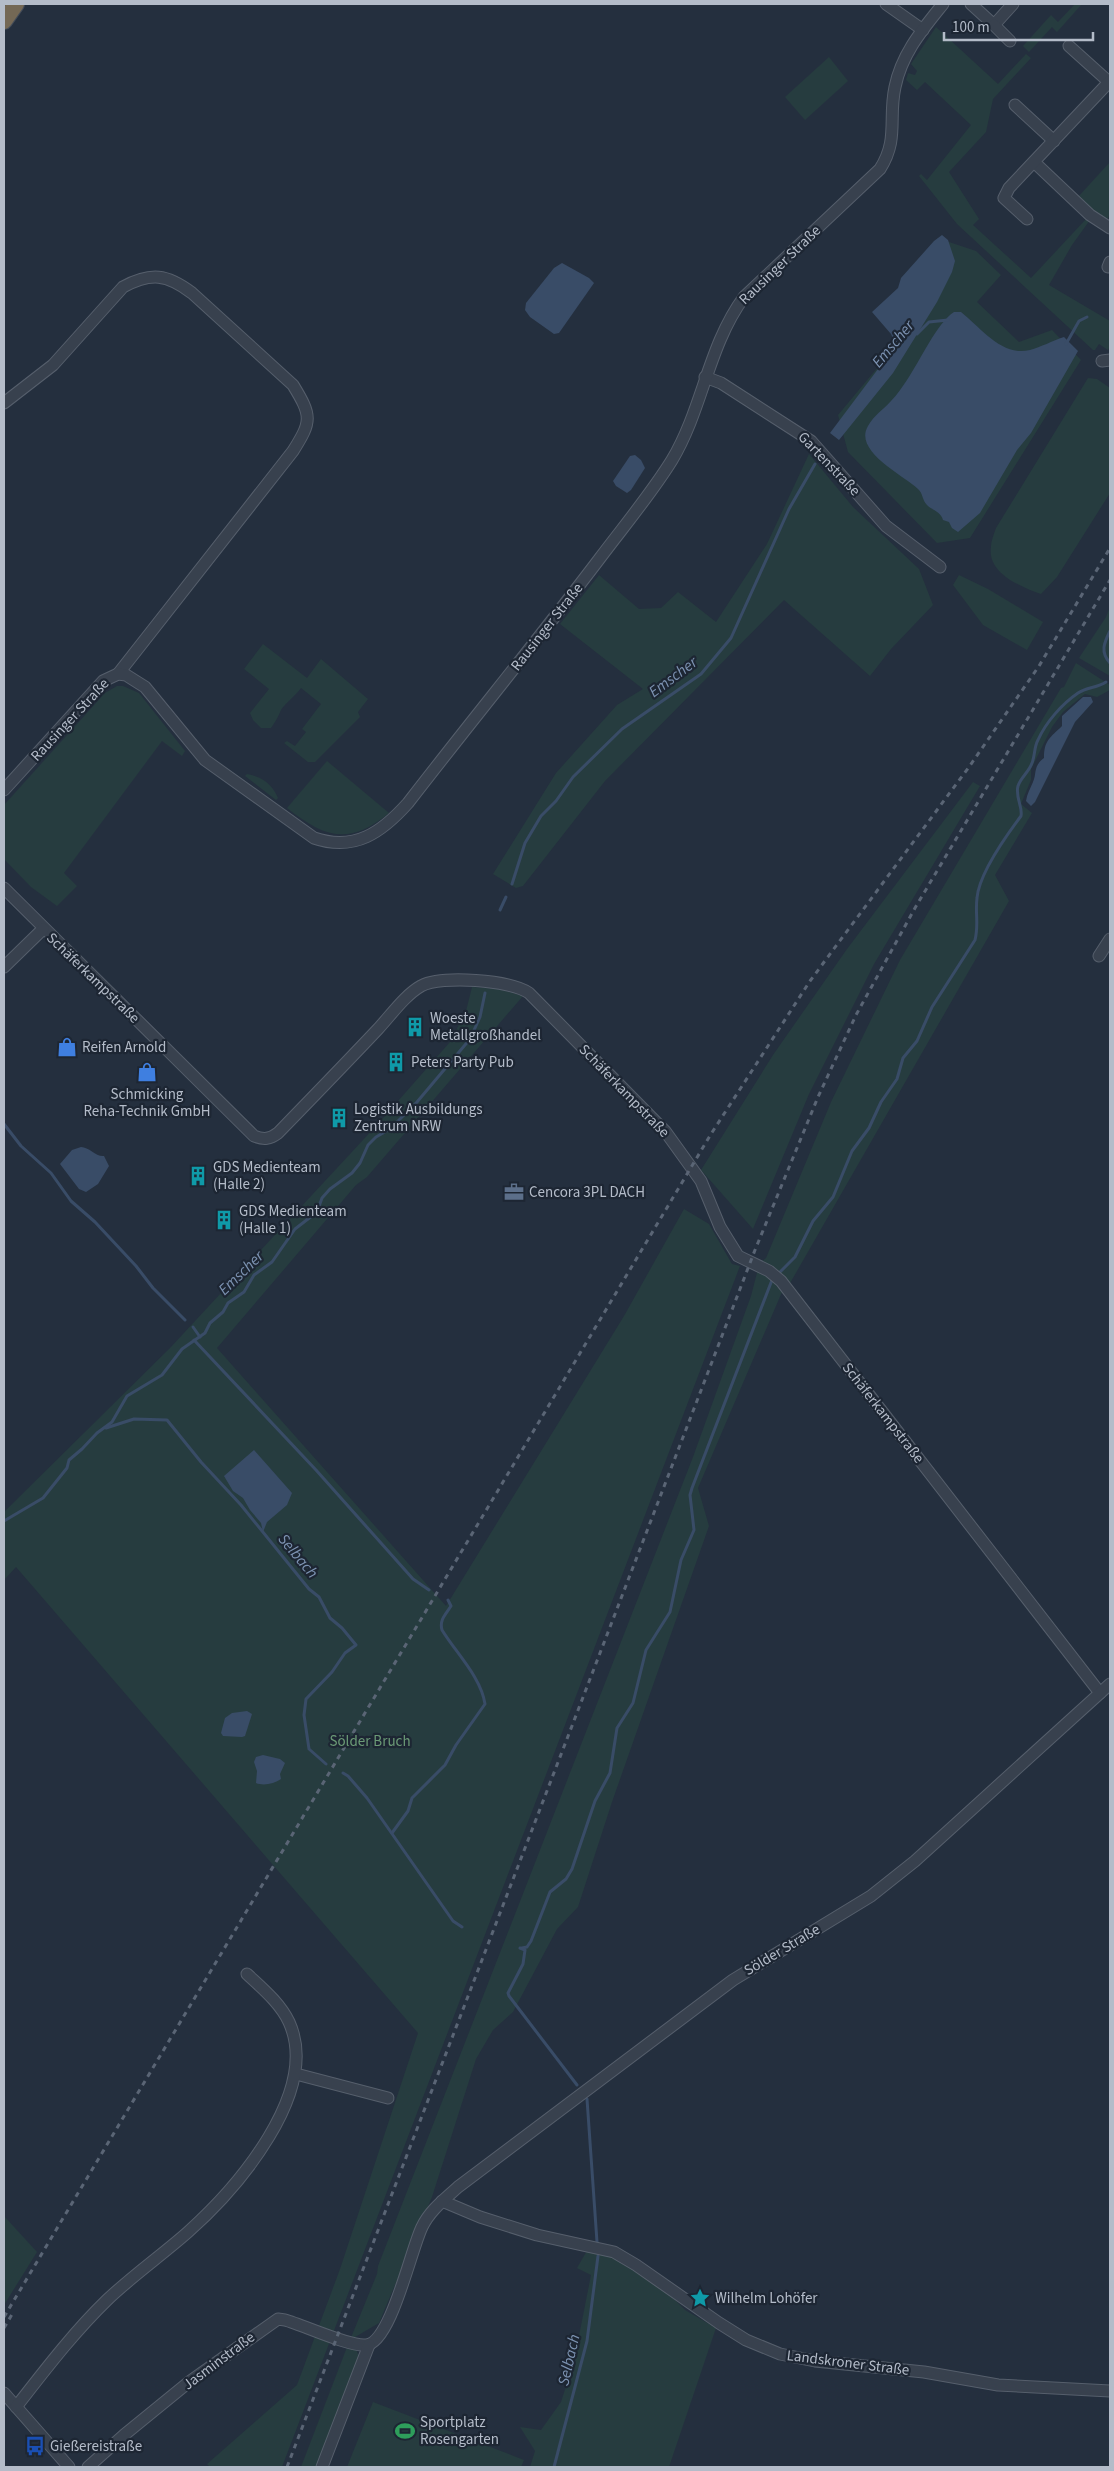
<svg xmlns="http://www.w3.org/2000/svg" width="1114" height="2471" font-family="'Source Sans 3',sans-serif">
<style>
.green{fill:#263c3f}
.water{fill:#394c67}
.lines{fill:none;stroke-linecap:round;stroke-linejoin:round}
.stream{stroke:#394c67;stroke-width:3}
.minor-casing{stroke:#565f6c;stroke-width:13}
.highway-casing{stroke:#434c59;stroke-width:18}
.minor{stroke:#38414e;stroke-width:11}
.highway{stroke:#746855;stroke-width:16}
.rail{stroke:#5a6575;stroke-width:3;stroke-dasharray:5 5;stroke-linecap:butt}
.labels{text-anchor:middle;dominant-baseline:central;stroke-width:4.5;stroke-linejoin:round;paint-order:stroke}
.street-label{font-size:15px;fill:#b4bcc9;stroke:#1d2633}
.poi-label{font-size:15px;fill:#b4bcc9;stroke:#1d2633;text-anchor:start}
.park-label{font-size:15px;fill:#6b9a76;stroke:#1d2633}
.water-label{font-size:16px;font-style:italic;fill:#7c92b1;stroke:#1d2633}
</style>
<rect width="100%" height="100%" fill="#242f3e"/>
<g class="green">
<path d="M1075 4H1082L1057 32 1052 27 1029 52 1023 46 1051 15 1058 22Z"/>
<path d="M936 27 998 84 1026 54 1031 58 993 99 986 132 949 172 979 219 973 225 1031 278 1087 218 1090 220 1072 245 1049 285 1110 321V346L1108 350 1099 344 1095 350H1093L957 224 919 176 921 174 927 180 971 125 925 82 917 90 906 80 908 73 915 75 917 71 911 64Z"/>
<path d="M829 57 848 81 805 120 785 97Z"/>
<path d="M1110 162V214L1107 220 1096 214 1078 197Z"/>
<path d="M937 238 976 251 1001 275 977 302 1019 342 1052 330 1081 360 970 538 937 543 848 452 838 415 934 300Z"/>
<path d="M1088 378 1097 379 1110 388V493L1057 577 1041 594C1021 587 987 573 991 547 991 541 994 534 996 528Z"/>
<path d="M809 454 853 507 919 569 933 605 891 649 870 676 784 600 605 781 523 886 516 888 493 874 556 773 617 705 643 689 560 624 599 575 639 609 661 608 678 592 716 622 767 544Z"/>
<path d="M959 575 988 589 1043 622 1027 650 983 625 953 585Z"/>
<path d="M1110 607V676L1079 658 1106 617Z"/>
<path d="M263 644 307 678 321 659 368 699 358 712 360 717 315 762H308L284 743 287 741 295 746 306 732 302 729 321 704 301 688C297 694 283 706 281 710 278 717 276 721 271 728H261L253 720 250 713 269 689 244 669Z"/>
<path d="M1076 663 1110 685V690L1097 697 1085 694 1063 712 1052 727 1031 769V780L1021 804 1032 813 995 875 1009 901 789 1285 770 1265 760 1263 766 1258 831 1102 900 960 1061 688 1064 687Z"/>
<path d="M117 686H123L139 693 185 751 182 756 162 741 64 873 77 886 57 906 31 887 4 859V805L105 693Z"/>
<path d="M327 761 389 813C349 846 325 838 287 808Z"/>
<path d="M247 774C262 777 272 784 278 798L276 800 245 776Z"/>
<path d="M973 782 980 786 874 964 809 1094 753 1229 701 1170 773 1055 847 949Z"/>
<path d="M472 987 498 989 523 996 367 1177 356 1185 217 1348 446 1606 624 1316 684 1209 709 1224 732 1264 740 1266 282 2467H210L207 2464 297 2385 340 2269 418 2033 16 1567 4 1580V1512L170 1348 376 1126 450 1042 466 1011Z"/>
<path d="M758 1269 767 1275 782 1292 698 1488 709 1526 612 1802 578 1907 557 1929 513 2012 493 2030 476 2059 432 2197 379 2323 350 2340 377 2274 378 2266 693 1457 751 1296Z"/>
<path d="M4 2216 37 2252 4 2305Z"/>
<path d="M588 2249 619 2259 668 2293 685 2310 716 2328 669 2467H530L535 2451 520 2427 541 2430 561 2402 574 2361 591 2275 577 2268Z"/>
<path d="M347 2347 356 2349 360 2359 320 2467H301Z"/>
<path d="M373 2402 524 2460 521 2467H347Z"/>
</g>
<g class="water">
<path d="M942 235 948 240 955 261 952 272 937 302 893 373 839 440 830 433 896 345 891 334 872 312 898 288 901 278 934 241Z"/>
<path d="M562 263 589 278 594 283 559 333 554 334 530 317 525 310 526 303 554 268Z"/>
<path d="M954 312H961C981 328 1002 357 1030 350 1041 347 1052 341 1064 337L1078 351 1031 433 1017 450 980 513 958 532 952 528 949 522 943 520C941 512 932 510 927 505 922 500 923 493 918 489 903 475 853 451 868 426 874 415 883 410 891 401 897 395 902 387 907 380 920 361 937 323 954 312Z"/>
<path d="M635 455 641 460 645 468 631 490 627 493 616 486 613 481 630 456Z"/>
<path d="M1083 697H1091L1093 702 1075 722 1035 802 1031 806 1026 801C1027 794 1030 789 1033 782 1037 773 1033 766 1044 758 1044 740 1050 738 1062 726V716Z"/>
<path d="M81 1147C89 1147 96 1157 104 1156L109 1166 98 1184 86 1192 79 1189 60 1164 72 1150Z"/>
<path d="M254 1450 292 1493 287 1505 267 1522 263 1532 261 1523 250 1510 243 1498 233 1491 224 1476Z"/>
<path d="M247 1711 252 1714 245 1736 242 1737 223 1736 221 1733 225 1718 232 1713Z"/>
<path d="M263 1755 280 1759 285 1763 280 1774 281 1779C274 1784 263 1786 256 1783L257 1771 254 1762 256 1757Z"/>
</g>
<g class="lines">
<g class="stream">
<path d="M917 334 929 322 948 320"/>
<path d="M1066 344 1079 321 1087 317"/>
<path d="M1110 631C1104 643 1100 652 1110 663"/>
<path d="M512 884 525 843 541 816 556 801 573 777 622 729 701 674 731 638 789 509 815 464"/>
<path d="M500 910 506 897"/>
<path d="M4 1124 21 1146 51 1173 71 1201 95 1222 136 1266 153 1288 185 1320"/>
<path d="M780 1272 795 1257 813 1221 833 1197 852 1151 869 1128 881 1102 897 1079 903 1058 917 1041 932 1007 975 940C979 925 975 913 977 898 979 874 1006 836 1021 816 1023 807 1015 797 1018 786 1021 777 1029 772 1032 763 1035 756 1034 747 1038 740 1046 722 1062 704 1078 693 1087 687 1097 688 1106 682"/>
<path d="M193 1327 200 1337"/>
<path d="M194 1340 316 1470 413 1579 429 1590"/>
<path d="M106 1428 134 1419 167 1420 201 1462 241 1505 309 1589 319 1597 330 1618 342 1628 356 1645 345 1653 332 1672 306 1699 304 1715 309 1749 326 1764"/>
<path d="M4 1521 43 1498 67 1468 69 1460 82 1449 97 1433 112 1422 127 1396 162 1375 182 1349 205 1333 210 1323 223 1312 228 1303 244 1292 254 1275 272 1262 295 1229 317 1212 322 1198 330 1189 352 1173 360 1163 368 1145 376 1137 390 1129 417 1102 470 1039 480 1017 485 993"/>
<path d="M343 1773 348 1776 367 1798 453 1921 462 1927"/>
<path d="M392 1833 408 1811 412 1798 445 1765 456 1745 485 1704C481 1677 456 1653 442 1630 439 1620 446 1614 451 1606L448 1600"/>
<path d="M520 1948 525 1950 523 1964 508 1993 509 1996 577 2085"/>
<path d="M522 1948 527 1947 531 1941 550 1892 566 1879 572 1869 595 1801 610 1773 617 1728 633 1703 646 1650 670 1612 681 1560 694 1530 690 1495 692 1488 772 1280"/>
<path d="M587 2099 597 2242"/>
<path d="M554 2467 587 2341 598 2256"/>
</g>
<defs>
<g id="minor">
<path d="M886 4 923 30"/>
<path d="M971 4 994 25 1013 4"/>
<path d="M994 25 1010 41"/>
<path d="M1069 46 1109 82"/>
<path d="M1015 105 1054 141"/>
<path d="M1034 162 1090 215 1110 228"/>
<path d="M1027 219 1004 198 1009 188 1110 81"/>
<path d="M1108 267 1110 262"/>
<path d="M1102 361 1110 360"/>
<path d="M705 377 721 383 811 441 886 526 940 567"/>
<path d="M4 403 53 365 123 287C151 272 167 274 192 293L293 385C312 416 312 421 293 451L118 674"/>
<path d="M4 790 103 681 118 674 126 675 145 687 205 760 314 838C355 852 382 832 408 803 472 720 538 640 600 558 624 526 651 494 672 460 703 408 708 346 744 297L880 169C899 139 888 119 895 87 902 53 923 29 943 4"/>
<path d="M4 888 254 1136C264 1140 270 1139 278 1133 312 1098 345 1064 378 1029 391 1015 405 995 421 986 442 975 510 980 529 993L665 1131 701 1181 720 1227 738 1256 769 1271 781 1281 1100 1693"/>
<path d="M1099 956 1110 939"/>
<path d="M4 967 43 929"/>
<path d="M296 2074 388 2098"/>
<path d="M442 2201 480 2217 537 2235 614 2252 636 2265 719 2323 746 2340 780 2354 815 2361 924 2372 998 2385 1110 2391"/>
<path d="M4 2393 69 2467"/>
<path d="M16 2407C45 2370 73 2333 107 2300 132 2276 162 2255 188 2232 237 2188 321 2092 289 2022 280 2003 263 1989 247 1974"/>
<path d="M88 2467 124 2435 189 2382 278 2319 285 2320C303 2325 350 2347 366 2345 391 2343 411 2249 422 2227 430 2210 445 2199 458 2187L733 1980 871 1896 915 1861 1110 1684"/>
<path d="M322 2467 369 2345"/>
</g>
<path id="highway" d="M4 21 16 4"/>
</defs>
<use href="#minor" class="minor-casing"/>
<use href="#highway" class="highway-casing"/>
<use href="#minor" class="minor"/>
<use href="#highway" class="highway"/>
<g class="rail">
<path d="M4 2317 711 1134 810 981 969 767 1039 666 1110 548"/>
<path d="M4 2328 14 2311"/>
<path d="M287 2467 755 1250 818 1097 856 1015 915 908 1110 580"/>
</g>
</g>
<defs>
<symbol id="building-bare" viewBox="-9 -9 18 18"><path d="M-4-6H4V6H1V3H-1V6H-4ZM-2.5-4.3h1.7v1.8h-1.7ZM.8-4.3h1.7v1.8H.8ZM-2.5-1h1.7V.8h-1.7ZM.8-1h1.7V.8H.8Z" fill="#0f9aa8" stroke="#1d2633" stroke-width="2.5" paint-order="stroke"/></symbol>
<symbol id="shop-bare" viewBox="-9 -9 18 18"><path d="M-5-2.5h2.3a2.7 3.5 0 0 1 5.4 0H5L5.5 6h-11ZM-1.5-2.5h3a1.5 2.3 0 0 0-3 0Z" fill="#3f7fe0" stroke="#1d2633" stroke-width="2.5" paint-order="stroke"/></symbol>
<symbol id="office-bare" viewBox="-9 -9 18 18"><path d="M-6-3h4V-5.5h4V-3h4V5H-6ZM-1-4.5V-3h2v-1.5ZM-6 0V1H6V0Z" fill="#5c6f8a" stroke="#1d2633" stroke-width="2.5" paint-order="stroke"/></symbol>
<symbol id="sight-bare" viewBox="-9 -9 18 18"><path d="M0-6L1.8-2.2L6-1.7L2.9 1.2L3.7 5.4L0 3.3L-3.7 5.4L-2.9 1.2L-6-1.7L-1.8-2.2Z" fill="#0f9aa8" stroke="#1d2633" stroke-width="2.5" paint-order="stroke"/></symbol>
<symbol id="stadium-bare" viewBox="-9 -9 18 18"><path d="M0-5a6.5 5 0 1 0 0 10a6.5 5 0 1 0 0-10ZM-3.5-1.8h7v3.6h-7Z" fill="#2e9e5b" stroke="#1d2633" stroke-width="2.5" paint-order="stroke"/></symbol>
<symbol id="bus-bare" viewBox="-9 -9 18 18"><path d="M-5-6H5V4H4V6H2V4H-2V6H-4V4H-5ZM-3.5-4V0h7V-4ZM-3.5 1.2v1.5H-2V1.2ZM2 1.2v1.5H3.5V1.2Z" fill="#1a4fb4" stroke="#1d2633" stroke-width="2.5" paint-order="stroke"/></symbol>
</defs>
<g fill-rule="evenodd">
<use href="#building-bare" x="401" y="1013" width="28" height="28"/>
<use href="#shop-bare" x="53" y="1033" width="28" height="28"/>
<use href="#building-bare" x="382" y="1048" width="28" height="28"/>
<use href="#shop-bare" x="133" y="1058" width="28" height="28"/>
<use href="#building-bare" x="325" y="1104" width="28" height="28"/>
<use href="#building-bare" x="184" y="1162" width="28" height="28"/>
<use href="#office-bare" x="500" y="1178" width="28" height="28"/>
<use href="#building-bare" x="210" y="1206" width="28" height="28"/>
<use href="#sight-bare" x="686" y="2284" width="28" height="28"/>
<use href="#stadium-bare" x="391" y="2417" width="28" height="28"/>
<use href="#bus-bare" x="21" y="2432" width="28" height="28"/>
</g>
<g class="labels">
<g class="street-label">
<text transform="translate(780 265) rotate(-44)">Rausinger Straße</text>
<text transform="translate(829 464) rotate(46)">Gartenstraße</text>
<text transform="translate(547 627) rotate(-52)">Rausinger Straße</text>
<text transform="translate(70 720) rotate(-47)">Rausinger Straße</text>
<text transform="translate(93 978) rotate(44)">Schäferkampstraße</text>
<text transform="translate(624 1091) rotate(46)">Schäferkampstraße</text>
<text transform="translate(883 1413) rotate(52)">Schäferkampstraße</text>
<text transform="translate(782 1950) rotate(-31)">Sölder Straße</text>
<text transform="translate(219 2361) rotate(-37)">Jasminstraße</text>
<text transform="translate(848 2363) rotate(7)">Landskroner Straße</text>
</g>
<g class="poi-label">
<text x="430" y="1018">Woeste<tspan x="430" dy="17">Metallgroßhandel</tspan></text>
<text x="82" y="1047">Reifen Arnold</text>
<text x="411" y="1062">Peters Party Pub</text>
<text x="147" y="1094" text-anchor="middle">Schmicking<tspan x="147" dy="17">Reha-Technik GmbH</tspan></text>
<text x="354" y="1109">Logistik Ausbildungs<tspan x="354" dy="17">Zentrum NRW</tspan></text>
<text x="213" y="1167">GDS Medienteam<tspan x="213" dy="17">(Halle 2)</tspan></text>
<text x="529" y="1192">Cencora 3PL DACH</text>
<text x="239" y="1211">GDS Medienteam<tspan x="239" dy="17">(Halle 1)</tspan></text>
<text x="715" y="2298">Wilhelm Lohöfer</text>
<text x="420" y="2422">Sportplatz<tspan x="420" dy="17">Rosengarten</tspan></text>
<text x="50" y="2446">Gießereistraße</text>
</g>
<g class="park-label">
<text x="370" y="1741">Sölder Bruch</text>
</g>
<g class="water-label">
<text transform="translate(893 344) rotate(-50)">Emscher</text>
<text transform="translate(673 677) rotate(-37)">Emscher</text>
<text transform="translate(241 1273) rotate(-44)">Emscher</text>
<text transform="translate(298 1556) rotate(50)">Selbach</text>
<text transform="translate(569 2360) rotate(-77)">Selbach</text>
</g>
</g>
<rect width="1114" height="2471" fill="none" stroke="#b4bcc9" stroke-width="10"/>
<path d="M944 32v8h149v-8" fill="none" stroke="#b4bcc9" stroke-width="2.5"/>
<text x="952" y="32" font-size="15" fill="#b4bcc9" stroke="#1d2633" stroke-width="4" paint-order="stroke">100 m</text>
</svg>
